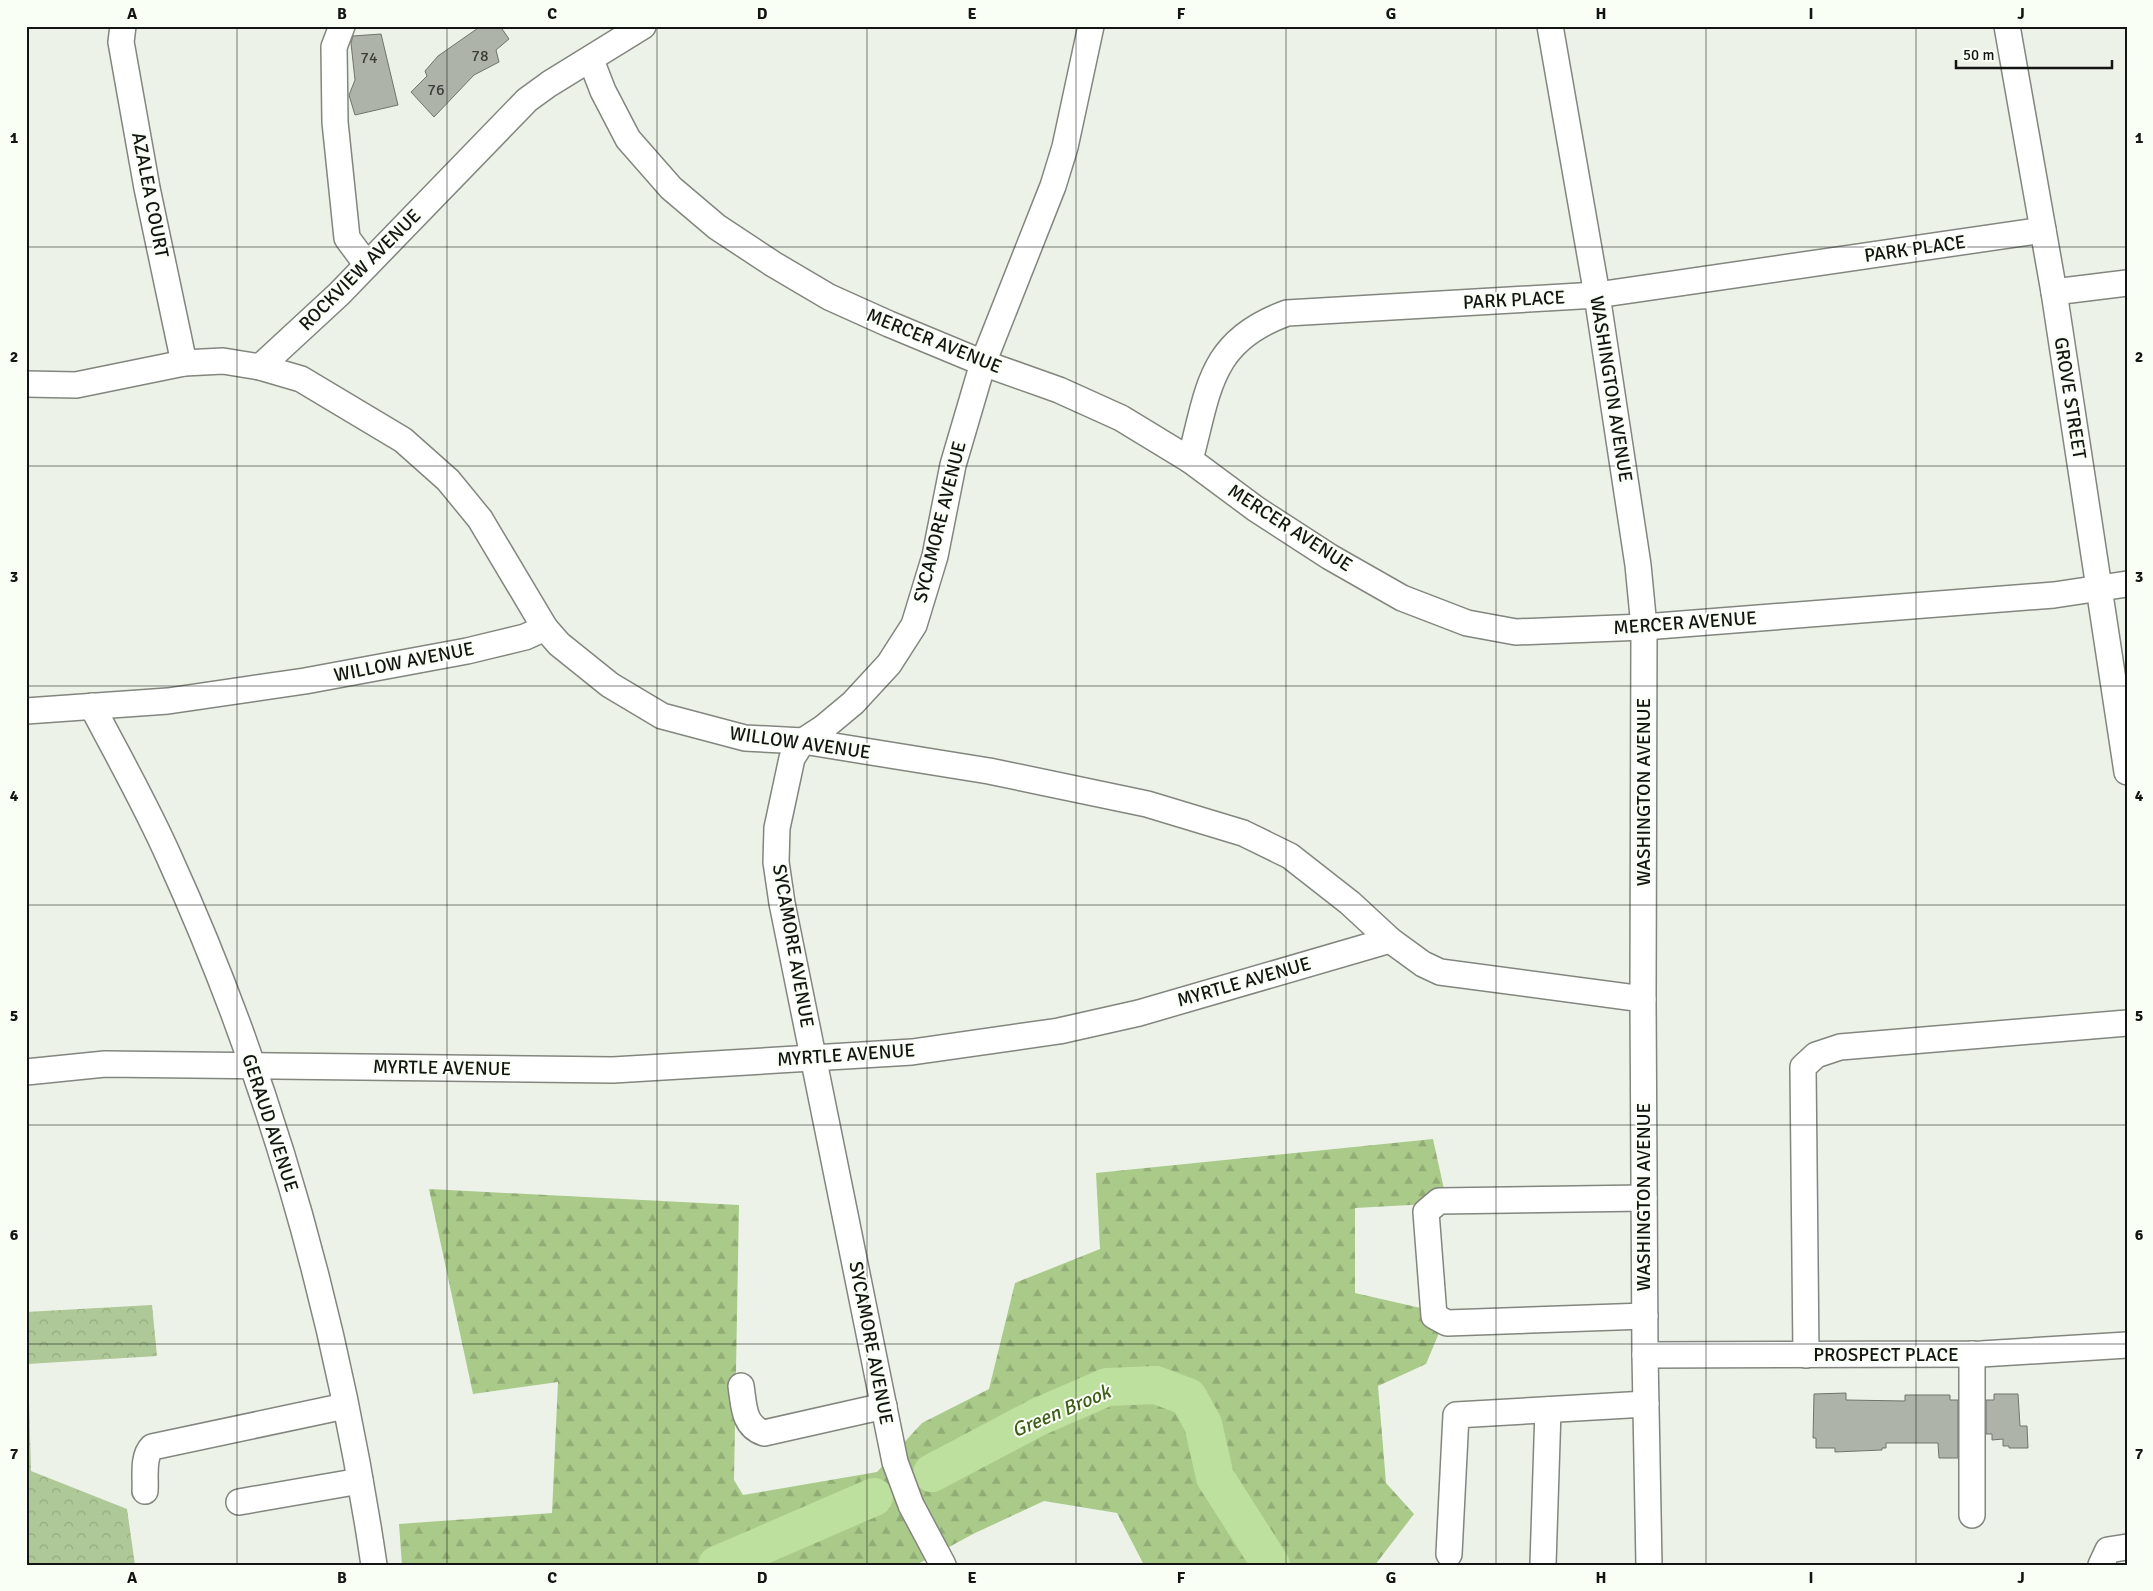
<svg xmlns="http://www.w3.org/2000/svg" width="2153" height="1591" font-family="Signika,sans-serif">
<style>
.forest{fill:url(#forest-firs)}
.park{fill:url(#park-crowns)}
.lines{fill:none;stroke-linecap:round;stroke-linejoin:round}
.river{stroke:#bee09e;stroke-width:38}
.building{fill:#aeb3aa;stroke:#70746c}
.minor-casing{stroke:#82867e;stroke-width:28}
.minor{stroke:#fff;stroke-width:25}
.grid{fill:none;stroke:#131512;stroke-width:1;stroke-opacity:0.55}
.labels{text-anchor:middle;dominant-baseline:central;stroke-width:4;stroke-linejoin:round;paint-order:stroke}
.number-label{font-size:16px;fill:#3a3c38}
.street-label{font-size:19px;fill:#131512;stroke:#fafff6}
.water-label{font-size:20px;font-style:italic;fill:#3f5d1a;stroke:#fafff6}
.neatline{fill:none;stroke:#131512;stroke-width:2}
.grid-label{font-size:16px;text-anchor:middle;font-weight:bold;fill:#131512}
</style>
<defs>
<pattern id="forest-firs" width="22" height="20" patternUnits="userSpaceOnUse" patternTransform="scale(1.25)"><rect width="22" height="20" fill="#a9ca89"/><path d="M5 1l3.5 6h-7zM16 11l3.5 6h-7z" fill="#91ad75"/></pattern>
<pattern id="park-crowns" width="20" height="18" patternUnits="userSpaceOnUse" patternTransform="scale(1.25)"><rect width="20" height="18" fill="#aec897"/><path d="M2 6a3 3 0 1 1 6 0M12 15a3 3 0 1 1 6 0" fill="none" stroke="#95ab81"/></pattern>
</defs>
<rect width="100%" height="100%" fill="#ecf2e8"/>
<path class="forest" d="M1433 1139 1447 1203 1355 1208V1293L1447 1314 1426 1364 1378 1386 1386 1483 1414 1514 1375 1565H1144L1117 1513 1044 1501 973 1534 916 1565H402L399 1524 552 1513 558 1382 473 1394 429 1189 739 1205 734 1480 743 1495 877 1472 922 1423 989 1389 1015 1283 1100 1249 1096 1173Z"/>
<path class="park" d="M152 1305 157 1356 28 1364 31 1471 127 1509 135 1565H26V1312Z"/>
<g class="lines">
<g class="river">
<path d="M932 1473 1038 1417 1107 1387 1156 1385 1188 1397 1203 1424 1215 1477 1271 1565"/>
<path d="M717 1565 874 1497"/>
</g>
</g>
<g class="building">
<path d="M481 26H500L509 39 496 50 499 62 474 75 434 117 411 92 427 76 425 71 438 56Z"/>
<path d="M381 34 398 105 355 115 349 95 355 80 351 43 353 36Z"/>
<path d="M1846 1393V1400L1905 1401V1395H1950V1400H1958V1458H1939L1938 1443H1886V1448H1882V1450L1835 1452V1448H1816V1438H1813L1814 1394Z"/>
<path d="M1994 1394H2018L2020 1426H2027L2028 1448H2009V1446H2003V1439L1992 1440V1434H1986V1400H1994Z"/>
</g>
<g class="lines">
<defs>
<g id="minor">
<path d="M123 26 121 42 147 188 184 363"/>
<path d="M342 26 334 47 335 122 347 238 367 265"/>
<path d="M1550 26 1597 295 1638 565 1644 627 1643 999 1645 1355 1649 1565"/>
<path d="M2007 26 2054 292 2127 772"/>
<path d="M591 60 603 91 628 139 671 188 717 227 773 264 829 297 889 324 983 363 1059 390 1121 418 1190 460 1256 509 1330 557 1402 598 1467 623 1516 632 1644 627 2054 595 2127 584"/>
<path d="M2054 292 2127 283"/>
<path d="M260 367 301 379 403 440 448 480 480 519 545 628 559 644 610 685 662 716 745 738 803 741 989 771 1147 804 1243 833 1290 856 1350 903 1390 940"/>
<path d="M26 384 76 385 184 363 223 361 260 367 339 294 527 100 549 84 643 26"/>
<path d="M1190 460C1209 389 1209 341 1287 313L1597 295 2043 230"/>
<path d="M92 706C118 756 146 805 169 857 271 1081 338 1321 374 1565"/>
<path d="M26 711 168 701 305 681 467 651 525 637 545 628"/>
<path d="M26 1072 105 1064 613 1070 912 1052 1059 1031 1139 1013 1390 940 1423 964 1440 972 1643 999"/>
<path d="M1644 1198 1439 1201 1426 1212 1434 1316 1447 1323 1645 1316"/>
<path d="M1972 1354V1515"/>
<path d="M1645 1355 1981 1354 2127 1345"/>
<path d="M1806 1355 1803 1067 1816 1055 1840 1047 2127 1023"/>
<path d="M741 1386C744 1405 743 1426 764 1433L884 1406"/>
<path d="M145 1491C146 1478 142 1457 152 1447L345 1406"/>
<path d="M239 1502 360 1481"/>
<path d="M1449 1554 1456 1415 1646 1404"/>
<path d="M1543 1564 1548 1410"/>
<path d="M943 1565 911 1505 895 1462 782 903 776 862 777 828 792 758 803 741 823 728 853 703 889 664 914 625 935 556 953 465 983 363 1053 186 1065 147 1091 26"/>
<path d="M2101 1565 2108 1550 2127 1547"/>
</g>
</defs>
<use href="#minor" class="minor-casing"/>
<use href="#minor" class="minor"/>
</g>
<path class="grid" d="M237 26V1565M447 26V1565M657 26V1565M867 26V1565M1076 26V1565M1286 26V1565M1496 26V1565M1706 26V1565M1916 26V1565M26 247H2127M26 466H2127M26 686H2127M26 905H2127M26 1125H2127M26 1344H2127"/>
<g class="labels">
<g class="number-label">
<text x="480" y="56">78</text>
<text x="369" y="58">74</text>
<text x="436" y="90">76</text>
</g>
<g class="street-label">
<text transform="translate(150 195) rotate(79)">AZALEA COURT</text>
<text transform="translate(1915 249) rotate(-8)">PARK PLACE</text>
<text transform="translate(360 270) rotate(-45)">ROCKVIEW AVENUE</text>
<text transform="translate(1514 300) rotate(-3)">PARK PLACE</text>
<text transform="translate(934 341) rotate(22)">MERCER AVENUE</text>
<text transform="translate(1611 389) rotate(81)">WASHINGTON AVENUE</text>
<text transform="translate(2070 398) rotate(81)">GROVE STREET</text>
<text transform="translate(940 522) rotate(-76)">SYCAMORE AVENUE</text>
<text transform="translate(1290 528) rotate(33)">MERCER AVENUE</text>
<text transform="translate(1685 623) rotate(-4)">MERCER AVENUE</text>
<text transform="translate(404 662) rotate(-11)">WILLOW AVENUE</text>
<text transform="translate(800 743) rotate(8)">WILLOW AVENUE</text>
<text transform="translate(1644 792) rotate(-90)">WASHINGTON AVENUE</text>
<text transform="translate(793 946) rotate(80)">SYCAMORE AVENUE</text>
<text transform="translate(1244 982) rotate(-16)">MYRTLE AVENUE</text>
<text transform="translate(846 1055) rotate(-4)">MYRTLE AVENUE</text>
<text transform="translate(442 1068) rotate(1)">MYRTLE AVENUE</text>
<text transform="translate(270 1123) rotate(72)">GERAUD AVENUE</text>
<text transform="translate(1644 1197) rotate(-90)">WASHINGTON AVENUE</text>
<text transform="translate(871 1343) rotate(79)">SYCAMORE AVENUE</text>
<text x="1886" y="1355">PROSPECT PLACE</text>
</g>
<g class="water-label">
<text transform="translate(1061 1411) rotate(-23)">Green Brook</text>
</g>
</g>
<rect width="2153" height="1591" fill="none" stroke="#fafff6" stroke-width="55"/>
<path d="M1956 60v8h156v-8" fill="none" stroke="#131512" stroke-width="2.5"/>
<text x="1963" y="60" font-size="15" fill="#131512" stroke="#fafff6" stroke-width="4" paint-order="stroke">50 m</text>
<rect x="28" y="28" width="2098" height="1536" class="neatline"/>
<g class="grid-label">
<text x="132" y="19">A</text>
<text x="342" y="19">B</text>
<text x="552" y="19">C</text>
<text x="762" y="19">D</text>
<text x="972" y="19">E</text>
<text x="1181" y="19">F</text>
<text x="1391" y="19">G</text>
<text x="1601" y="19">H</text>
<text x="1811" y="19">I</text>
<text x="2021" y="19">J</text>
<text x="14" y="143">1</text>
<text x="2139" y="143">1</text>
<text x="14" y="362">2</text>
<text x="2139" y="362">2</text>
<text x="14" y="582">3</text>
<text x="2139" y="582">3</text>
<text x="14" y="801">4</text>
<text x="2139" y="801">4</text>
<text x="14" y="1021">5</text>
<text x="2139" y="1021">5</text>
<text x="14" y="1240">6</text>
<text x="2139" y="1240">6</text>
<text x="14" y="1459">7</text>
<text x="2139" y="1459">7</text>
<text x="132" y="1583">A</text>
<text x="342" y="1583">B</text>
<text x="552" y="1583">C</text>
<text x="762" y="1583">D</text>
<text x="972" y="1583">E</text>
<text x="1181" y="1583">F</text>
<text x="1391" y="1583">G</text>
<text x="1601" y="1583">H</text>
<text x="1811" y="1583">I</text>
<text x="2021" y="1583">J</text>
</g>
</svg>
